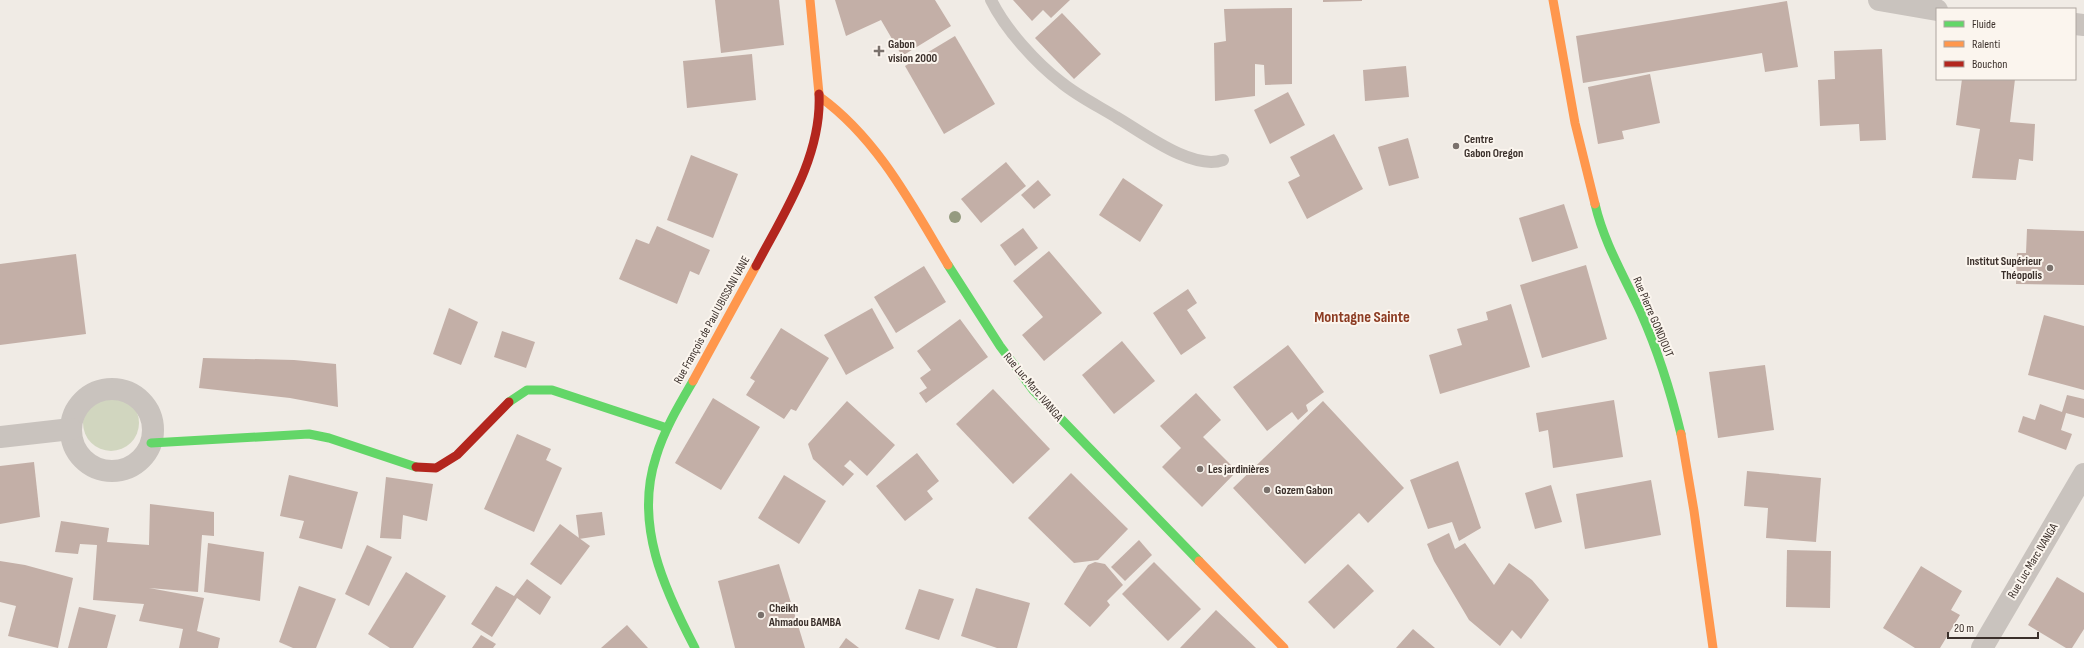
<svg xmlns="http://www.w3.org/2000/svg" width="2084" height="648" font-family="'Sofia Sans Condensed',sans-serif">
<style>
.green{fill:#d1d6bf}
.building{fill:#c3afa7}
.lines{fill:none;stroke-linecap:round;stroke-linejoin:round}
.lane{stroke:#c9c3be;stroke-width:12}
.street{stroke:#c9c3be;stroke-width:22}
.fast{stroke:#63d668;stroke-width:9}
.slow{stroke:#ff974d;stroke-width:9}
.jam{stroke:#b3261e;stroke-width:9}
.tree{fill:#959b80}
.poi-dot{fill:#7a716c;stroke:#fbf5ee;stroke-width:1.5}
.labels{text-anchor:middle;dominant-baseline:central;stroke-width:4;stroke-linejoin:round;paint-order:stroke}
.poi-label{font-size:12px;font-weight:bold;fill:#3b302b;stroke:#fbf5ee;text-anchor:start}
.street-label{font-size:12px;fill:#3b302b;stroke:#fbf5ee}
.district-label{font-size:16px;font-weight:bold;fill:#8c3b22;stroke:#fbf5ee}
</style>
<rect width="100%" height="100%" fill="#f0ebe5"/>
<circle class="green" cx="111" cy="423" r="28"/>
<g class="building">
<path d="M715 0H779L784 45 721 53Z"/>
<path d="M835 0H935L951 26 902 56 881 20 846 36Z"/>
<path d="M1013 0H1070L1051 18 1043 10 1032 21Z"/>
<path d="M1323 0H1362V1L1323 2Z"/>
<path d="M1787 1 1798 67 1765 72 1762 53 1583 83 1576 36Z"/>
<path d="M1292 8V84L1265 85 1264 65 1255 64V96L1215 101 1214 43 1226 41 1224 9Z"/>
<path d="M1062 13 1101 54 1074 79 1035 38Z"/>
<path d="M955 36 995 104 944 134 905 66Z"/>
<path d="M1882 49 1886 140 1860 141 1859 124 1820 126 1818 80 1835 79 1834 51Z"/>
<path d="M752 54 756 100 687 108 683 61Z"/>
<path d="M1406 66 1409 97 1365 101 1363 70Z"/>
<path d="M1650 74 1660 123 1622 131 1624 139 1598 144 1588 87Z"/>
<path d="M1962 79H2015L2010 122 2035 124 2033 161 2019 159 2016 180 1972 178 1980 129 1956 125Z"/>
<path d="M1288 92 1305 125 1270 144 1254 110Z"/>
<path d="M1334 134 1363 189 1307 219 1288 182 1300 176 1290 157Z"/>
<path d="M1408 138 1419 178 1389 186 1378 147Z"/>
<path d="M691 155 738 174 713 238 667 220Z"/>
<path d="M1006 162 1026 186 981 223 961 199Z"/>
<path d="M1123 178 1163 205 1140 242 1099 215Z"/>
<path d="M1038 180 1051 195 1034 209 1021 195Z"/>
<path d="M1564 204 1578 248 1532 262 1519 218Z"/>
<path d="M657 226 710 250 699 275 690 271 677 304 619 279 636 239 649 244Z"/>
<path d="M1023 228 1038 248 1015 266 1000 245Z"/>
<path d="M2027 229 2084 231V285L2016 284 2017 253H2026Z"/>
<path d="M1049 251 1102 313 1044 361 1022 335 1043 317 1013 281Z"/>
<path d="M76 254 86 334 0 345V264Z"/>
<path d="M1586 265 1607 339 1542 358 1520 285Z"/>
<path d="M924 266 946 302 896 333 874 297Z"/>
<path d="M1188 289 1197 303 1187 310 1206 338 1181 355 1153 313Z"/>
<path d="M1511 304 1530 367 1440 394 1429 355 1462 345 1457 329 1488 320 1486 312Z"/>
<path d="M449 308 478 322 461 365 433 354Z"/>
<path d="M872 308 894 348 846 375 824 335Z"/>
<path d="M2044 315 2084 326V390L2028 375Z"/>
<path d="M960 319 988 357 926 403 919 393 927 388 920 378 931 370 917 351Z"/>
<path d="M781 328 829 358 796 411 791 409 784 419 746 395 755 381 750 378Z"/>
<path d="M502 331 535 342 526 368 494 357Z"/>
<path d="M1122 341 1155 381 1114 414 1082 375Z"/>
<path d="M1288 345 1324 392 1306 405 1308 411 1298 420 1292 412 1267 431 1233 387Z"/>
<path d="M203 358 294 360 336 364 338 407 290 398 199 388Z"/>
<path d="M1765 365 1774 430 1718 438 1709 372Z"/>
<path d="M993 389 1050 449 1013 484 956 424Z"/>
<path d="M1196 393 1221 420 1203 437 1237 471 1202 507 1162 467 1181 448 1160 426Z"/>
<path d="M2067 395 2084 399V418L2066 413 2061 430 2072 434 2066 450 2018 432 2023 416 2035 420 2040 404 2062 412Z"/>
<path d="M713 398 760 427 721 490 675 463Z"/>
<path d="M1614 400 1623 457 1553 468 1548 430 1539 432 1536 413Z"/>
<path d="M847 401 895 445 867 476 850 460 844 466 854 474 843 486 813 459 808 444Z"/>
<path d="M1323 401 1404 488 1368 523 1359 513 1305 564 1233 488Z"/>
<path d="M517 434 551 449 546 460 562 468 534 532 484 509Z"/>
<path d="M917 453 939 481 927 491 933 499 905 521 876 486Z"/>
<path d="M1458 461 1481 528 1459 541 1452 522 1428 529 1410 480Z"/>
<path d="M34 462 40 517 0 524V466Z"/>
<path d="M1747 471 1821 478 1816 542 1766 538 1768 508 1744 506Z"/>
<path d="M1071 473 1128 529 1098 560 1074 563 1028 518Z"/>
<path d="M289 475 358 492 342 549 299 538 304 521 280 516Z"/>
<path d="M784 475 826 501 799 544 758 518Z"/>
<path d="M386 477 433 484 427 521 403 515 401 539 380 538Z"/>
<path d="M1651 480 1661 535 1585 549 1576 494Z"/>
<path d="M1551 485 1562 522 1535 529 1525 493Z"/>
<path d="M150 504 214 512V536L202 535 198 592 149 588 204 598 197 631 220 638 218 648H179L183 629 139 621 144 604 93 600 97 545 80 544 78 554 55 552 61 521 109 528 107 542 149 545Z"/>
<path d="M602 512 605 535 579 539 576 515Z"/>
<path d="M560 524 590 546 561 585 530 564Z"/>
<path d="M1449 533 1455 549 1465 543 1494 585 1509 563 1532 580 1549 600 1521 639 1512 630 1500 646 1469 620 1434 561 1427 544Z"/>
<path d="M1139 540 1152 555 1125 581 1111 567Z"/>
<path d="M208 543 264 552 260 601 204 592Z"/>
<path d="M367 545 392 557 369 606 345 594Z"/>
<path d="M1787 550 1831 551 1830 608 1786 607Z"/>
<path d="M0 561 25 565 73 578 58 648 8 636 16 606 0 602Z"/>
<path d="M1095 562 1105 564 1123 585 1107 601 1110 605 1090 627 1064 604 1088 565Z"/>
<path d="M1154 562 1201 609 1168 641 1122 594Z"/>
<path d="M779 564 805 648H735L718 581Z"/>
<path d="M1348 564 1374 591 1334 629 1308 602Z"/>
<path d="M1921 566 1962 591 1951 610 1960 615 1940 648H1915L1883 628Z"/>
<path d="M406 572 446 596 413 648H390L368 634Z"/>
<path d="M2057 577 2084 593V629L2072 648H2066L2028 625Z"/>
<path d="M527 579 551 597 540 615 517 598 492 637 471 624 496 586 514 596Z"/>
<path d="M299 586 336 599 316 648H293L279 642Z"/>
<path d="M976 588 1030 603 1017 648H997L961 636Z"/>
<path d="M919 589 954 599 939 640 905 629Z"/>
<path d="M79 607 116 615 107 648H68Z"/>
<path d="M1216 610 1256 648H1180Z"/>
<path d="M627 625 648 648H601Z"/>
<path d="M1413 629 1435 648H1396Z"/>
<path d="M481 635 496 644 493 648H472Z"/>
<path d="M846 638 859 648H839Z"/>
</g>
<g class="lines">
<path class="lane" d="M991 0C1005 29 1036 63 1062 83 1078 96 1098 106 1116 117 1142 132 1192 171 1223 160"/>
<g class="street">
<path d="M1879 0 1937 10"/>
<path d="M2075 24 2084 25"/>
<circle cx="112" cy="430" r="41"/>
<path d="M0 437 71 429"/>
<path d="M1982 648 2084 474"/>
</g>
<g class="fast">
<path d="M1595 204C1604 243 1624 276 1641 313 1658 351 1671 393 1681 434"/>
<path d="M948 265 1000 346 1033 390 1199 561"/>
<path d="M693 381C679 405 664 430 656 457 634 524 664 589 695 648"/>
<path d="M509 402 527 390H552L667 428"/>
<path d="M151 443 309 434 329 438 416 467"/>
</g>
<g class="slow">
<path d="M810 0 819 94"/>
<path d="M1553 0 1575 123 1595 204"/>
<path d="M820 97C878 139 912 205 948 265"/>
<path d="M693 381 756 266"/>
<path d="M1681 434 1694 511 1713 648"/>
<path d="M1199 561 1284 648"/>
</g>
<g class="jam">
<path d="M756 266C784 213 822 156 819 94"/>
<path d="M416 467 436 468 457 455 509 402"/>
</g>
</g>
<circle class="tree" cx="955" cy="217" r="6"/>
<g class="poi-dot">
<path d="M877 45h4v4h4v4h-4v4h-4v-4h-4v-4h4z"/>
<circle cx="1456" cy="146" r="4"/>
<circle cx="2050" cy="268" r="4"/>
<circle cx="1200" cy="469" r="4"/>
<circle cx="1267" cy="490" r="4"/>
<circle cx="761" cy="615" r="4"/>
</g>
<g class="labels">
<g class="poi-label">
<text x="888" y="44">Gabon<tspan x="888" dy="14">vision 2000</tspan></text>
<text x="1464" y="139">Centre<tspan x="1464" dy="14">Gabon Oregon</tspan></text>
<text x="2042" y="261" text-anchor="end">Institut Supérieur<tspan x="2042" dy="14">Théopolis</tspan></text>
<text x="1208" y="469">Les jardinières</text>
<text x="1275" y="490">Gozem Gabon</text>
<text x="769" y="608">Cheikh<tspan x="769" dy="14">Ahmadou BAMBA</tspan></text>
</g>
<g class="street-label">
<text transform="translate(1653 317) rotate(67)">Rue Pierre GONDJOUT</text>
<text transform="translate(712 320) rotate(-61)">Rue François de Paul UBISSANI VANE</text>
<text transform="translate(1033 387) rotate(50)">Rue Luc Marc IVANGA</text>
<text transform="translate(2033 561) rotate(-59)">Rue Luc Marc IVANGA</text>
</g>
<g class="district-label">
<text x="1362" y="317">Montagne Sainte</text>
</g>
</g>
<rect x="1936" y="8" width="140" height="72" fill="#fbf5ee" stroke="#aea6a0"/>
<rect x="1944" y="21" width="20" height="6" fill="#63d668" stroke="#aea6a0"/>
<text x="1972" y="28" font-size="12" fill="#3b302b">Fluide</text>
<rect x="1944" y="41" width="20" height="6" fill="#ff974d" stroke="#aea6a0"/>
<text x="1972" y="48" font-size="12" fill="#3b302b">Ralenti</text>
<rect x="1944" y="61" width="20" height="6" fill="#b3261e" stroke="#aea6a0"/>
<text x="1972" y="68" font-size="12" fill="#3b302b">Bouchon</text>
<path d="M1948 632v6h90v-6" fill="none" stroke="#3b302b" stroke-width="2"/>
<text x="1954" y="632" font-size="12" fill="#3b302b" stroke="#fbf5ee" stroke-width="3" paint-order="stroke">20 m</text>
</svg>
